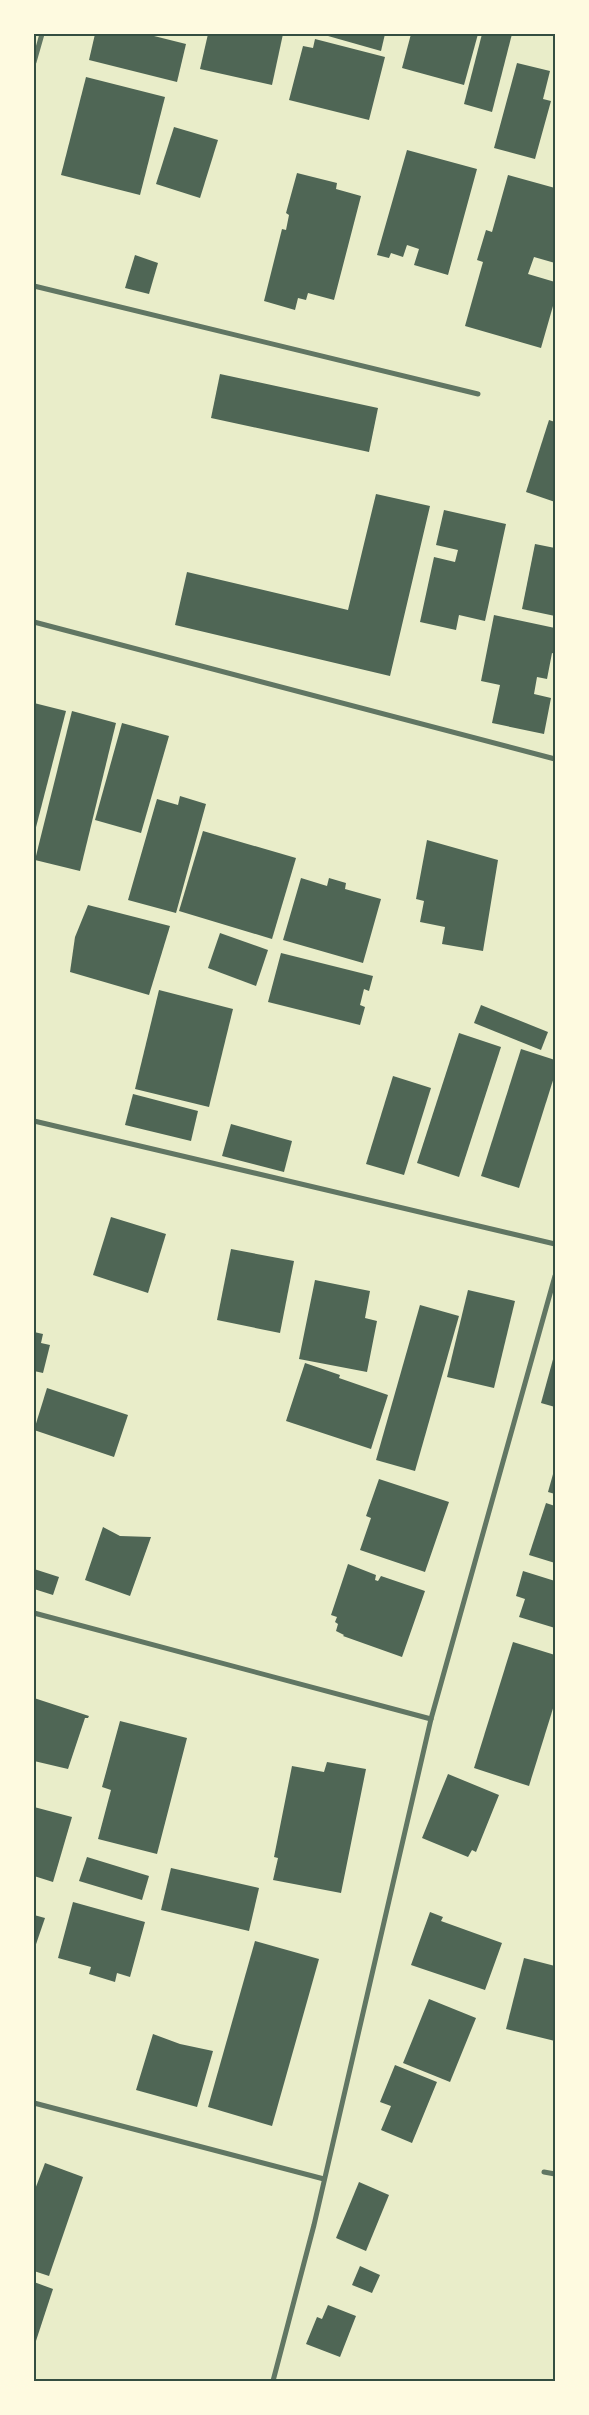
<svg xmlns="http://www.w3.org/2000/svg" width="589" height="2415" font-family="'Archivo Narrow',sans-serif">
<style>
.building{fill:#4f6655}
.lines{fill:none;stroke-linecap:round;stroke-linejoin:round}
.minor{stroke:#617663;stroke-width:5}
.neatline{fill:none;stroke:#344e41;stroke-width:2}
</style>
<rect width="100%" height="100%" fill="#e9edc9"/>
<g class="building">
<path d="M95 34H146L186 44 177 82 89 60Z"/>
<path d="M208 34H283L272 85 200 69Z"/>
<path d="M321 34H385L381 51Z"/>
<path d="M411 34H478L464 85 402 68Z"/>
<path d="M482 34H512L492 112 464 104Z"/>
<path d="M315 39 385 57 369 120 289 100 303 46 313 48Z"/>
<path d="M517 63 550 71 543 99 551 101 535 159 494 148Z"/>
<path d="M86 77 165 97 140 195 61 175Z"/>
<path d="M174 127 218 140 200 198 156 184Z"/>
<path d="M407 150 477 169 448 275 414 265 419 249 407 245 403 257 391 253 389 258 377 255Z"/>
<path d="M297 173 337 183 336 189 361 196 334 300 308 293 306 300 298 298 295 310 264 301 282 229 286 230 289 215 286 213Z"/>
<path d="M508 175 555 188V263L534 257 528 274 555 282V299L541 348 465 326 483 262 477 260 486 230 492 232Z"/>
<path d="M135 255 158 263 149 294 125 288Z"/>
<path d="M220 374 378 408 369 452 211 418Z"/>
<path d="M549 420 555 422V502L526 492Z"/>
<path d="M376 494 430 506 390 676 175 625 187 572 348 610Z"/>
<path d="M444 510 506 524 485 621 459 615 456 630 420 622 434 557 455 562 458 550 436 545Z"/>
<path d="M535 544 555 548V616L522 609Z"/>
<path d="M494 615 555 628V654L552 653 547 679 537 677 534 694 551 698 544 734 492 723 500 685 481 681Z"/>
<path d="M34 703 66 711 34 835Z"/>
<path d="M72 711 116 723 80 871 35 860Z"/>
<path d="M122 723 169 736 141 833 95 820Z"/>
<path d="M180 796 206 804 176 913 128 900 157 799 178 805Z"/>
<path d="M203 831 296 858 272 939 179 911Z"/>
<path d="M427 840 498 860 483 951 442 944 445 927 420 922 424 901 416 899Z"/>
<path d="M301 878 327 886 329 878 346 883 345 889 381 899 363 963 283 940Z"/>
<path d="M88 905 170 926 149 995 70 972 75 937Z"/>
<path d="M220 933 268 950 256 986 208 968Z"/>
<path d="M281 953 373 976 369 991 364 989 360 1005 365 1007 360 1025 268 1002Z"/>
<path d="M159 990 233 1009 209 1107 135 1089Z"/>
<path d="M481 1005 548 1032 541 1050 474 1023Z"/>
<path d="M459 1033 501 1047 459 1177 417 1163Z"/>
<path d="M521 1049 555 1060V1074L519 1188 481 1176Z"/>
<path d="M393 1076 431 1088 404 1175 366 1164Z"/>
<path d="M133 1094 198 1111 191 1141 125 1125Z"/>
<path d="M231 1124 292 1141 284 1172 222 1156Z"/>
<path d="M111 1217 166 1234 148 1293 93 1275Z"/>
<path d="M231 1249 294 1261 280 1333 217 1320Z"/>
<path d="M315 1280 370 1291 365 1318 377 1321 367 1372 299 1359Z"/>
<path d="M468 1290 515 1301 494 1388 447 1377Z"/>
<path d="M420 1305 459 1316 415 1471 376 1460Z"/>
<path d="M34 1332 43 1334 41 1343 50 1345 43 1373 34 1371Z"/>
<path d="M555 1352V1407L541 1403Z"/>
<path d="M305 1363 340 1375 339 1378 388 1395 371 1449 286 1421Z"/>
<path d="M47 1388 128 1415 114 1457 34 1430Z"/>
<path d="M555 1467V1494L548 1492Z"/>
<path d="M379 1479 449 1502 425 1572 360 1550 371 1518 366 1516Z"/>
<path d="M546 1503 555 1506V1563L529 1555Z"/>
<path d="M103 1527 120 1536 151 1537 130 1596 85 1580Z"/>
<path d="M348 1564 376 1575 375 1580 378 1581 381 1576 425 1591 402 1657 343 1636 344 1635 336 1631 338 1624 335 1622 337 1617 331 1615Z"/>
<path d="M34 1569 59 1577 53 1595 34 1589Z"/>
<path d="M523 1571 555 1581V1628L519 1617 525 1599 516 1596Z"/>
<path d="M513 1642 555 1655V1702L529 1786 474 1768Z"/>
<path d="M34 1698 89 1716 88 1718H85L68 1769 34 1761Z"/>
<path d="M120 1721 187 1738 157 1854 98 1839 111 1790 102 1787Z"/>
<path d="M327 1762 366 1769 341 1893 273 1880 278 1858 274 1857 292 1766 324 1772Z"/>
<path d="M448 1774 499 1795 476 1852 472 1850 468 1857 422 1838Z"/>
<path d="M34 1807 72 1817 53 1882 34 1876Z"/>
<path d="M87 1857 149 1876 142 1900 79 1881Z"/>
<path d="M171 1868 259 1888 249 1931 161 1910Z"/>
<path d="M73 1902 145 1922 130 1977 117 1973 115 1982 89 1974 91 1967 58 1958Z"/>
<path d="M430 1912 443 1917 441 1921 502 1943 485 1990 411 1965Z"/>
<path d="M34 1915 45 1918 34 1950Z"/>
<path d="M255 1941 319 1959 272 2126 208 2107Z"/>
<path d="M524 1958 555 1966V2041L506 2029Z"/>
<path d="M429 1999 476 2018 450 2082 403 2063Z"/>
<path d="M153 2034 180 2044 213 2051 197 2107 136 2090Z"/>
<path d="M395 2065 437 2082 412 2143 381 2130 391 2106 380 2102Z"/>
<path d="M45 2163 83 2177 49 2276 34 2271V2192Z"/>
<path d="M359 2182 389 2195 366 2251 336 2238Z"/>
<path d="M360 2266 380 2275 372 2293 352 2285Z"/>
<path d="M34 2282 53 2289 34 2347Z"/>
<path d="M328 2305 356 2316 340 2357 306 2344 317 2317 322 2319Z"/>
</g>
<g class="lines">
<g class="minor">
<path d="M34 62 42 34"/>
<path d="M34 286 478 394"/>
<path d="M34 622 555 759"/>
<path d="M34 1121 555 1244"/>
<path d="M34 1613 431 1719"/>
<path d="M34 2103 324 2179"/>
<path d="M544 2172 555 2174"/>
<path d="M273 2381 314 2225 431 1719 555 1276"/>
</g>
</g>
<rect width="589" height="2415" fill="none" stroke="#fefae0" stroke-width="70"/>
<rect x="35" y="35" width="519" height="2345" class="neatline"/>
</svg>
